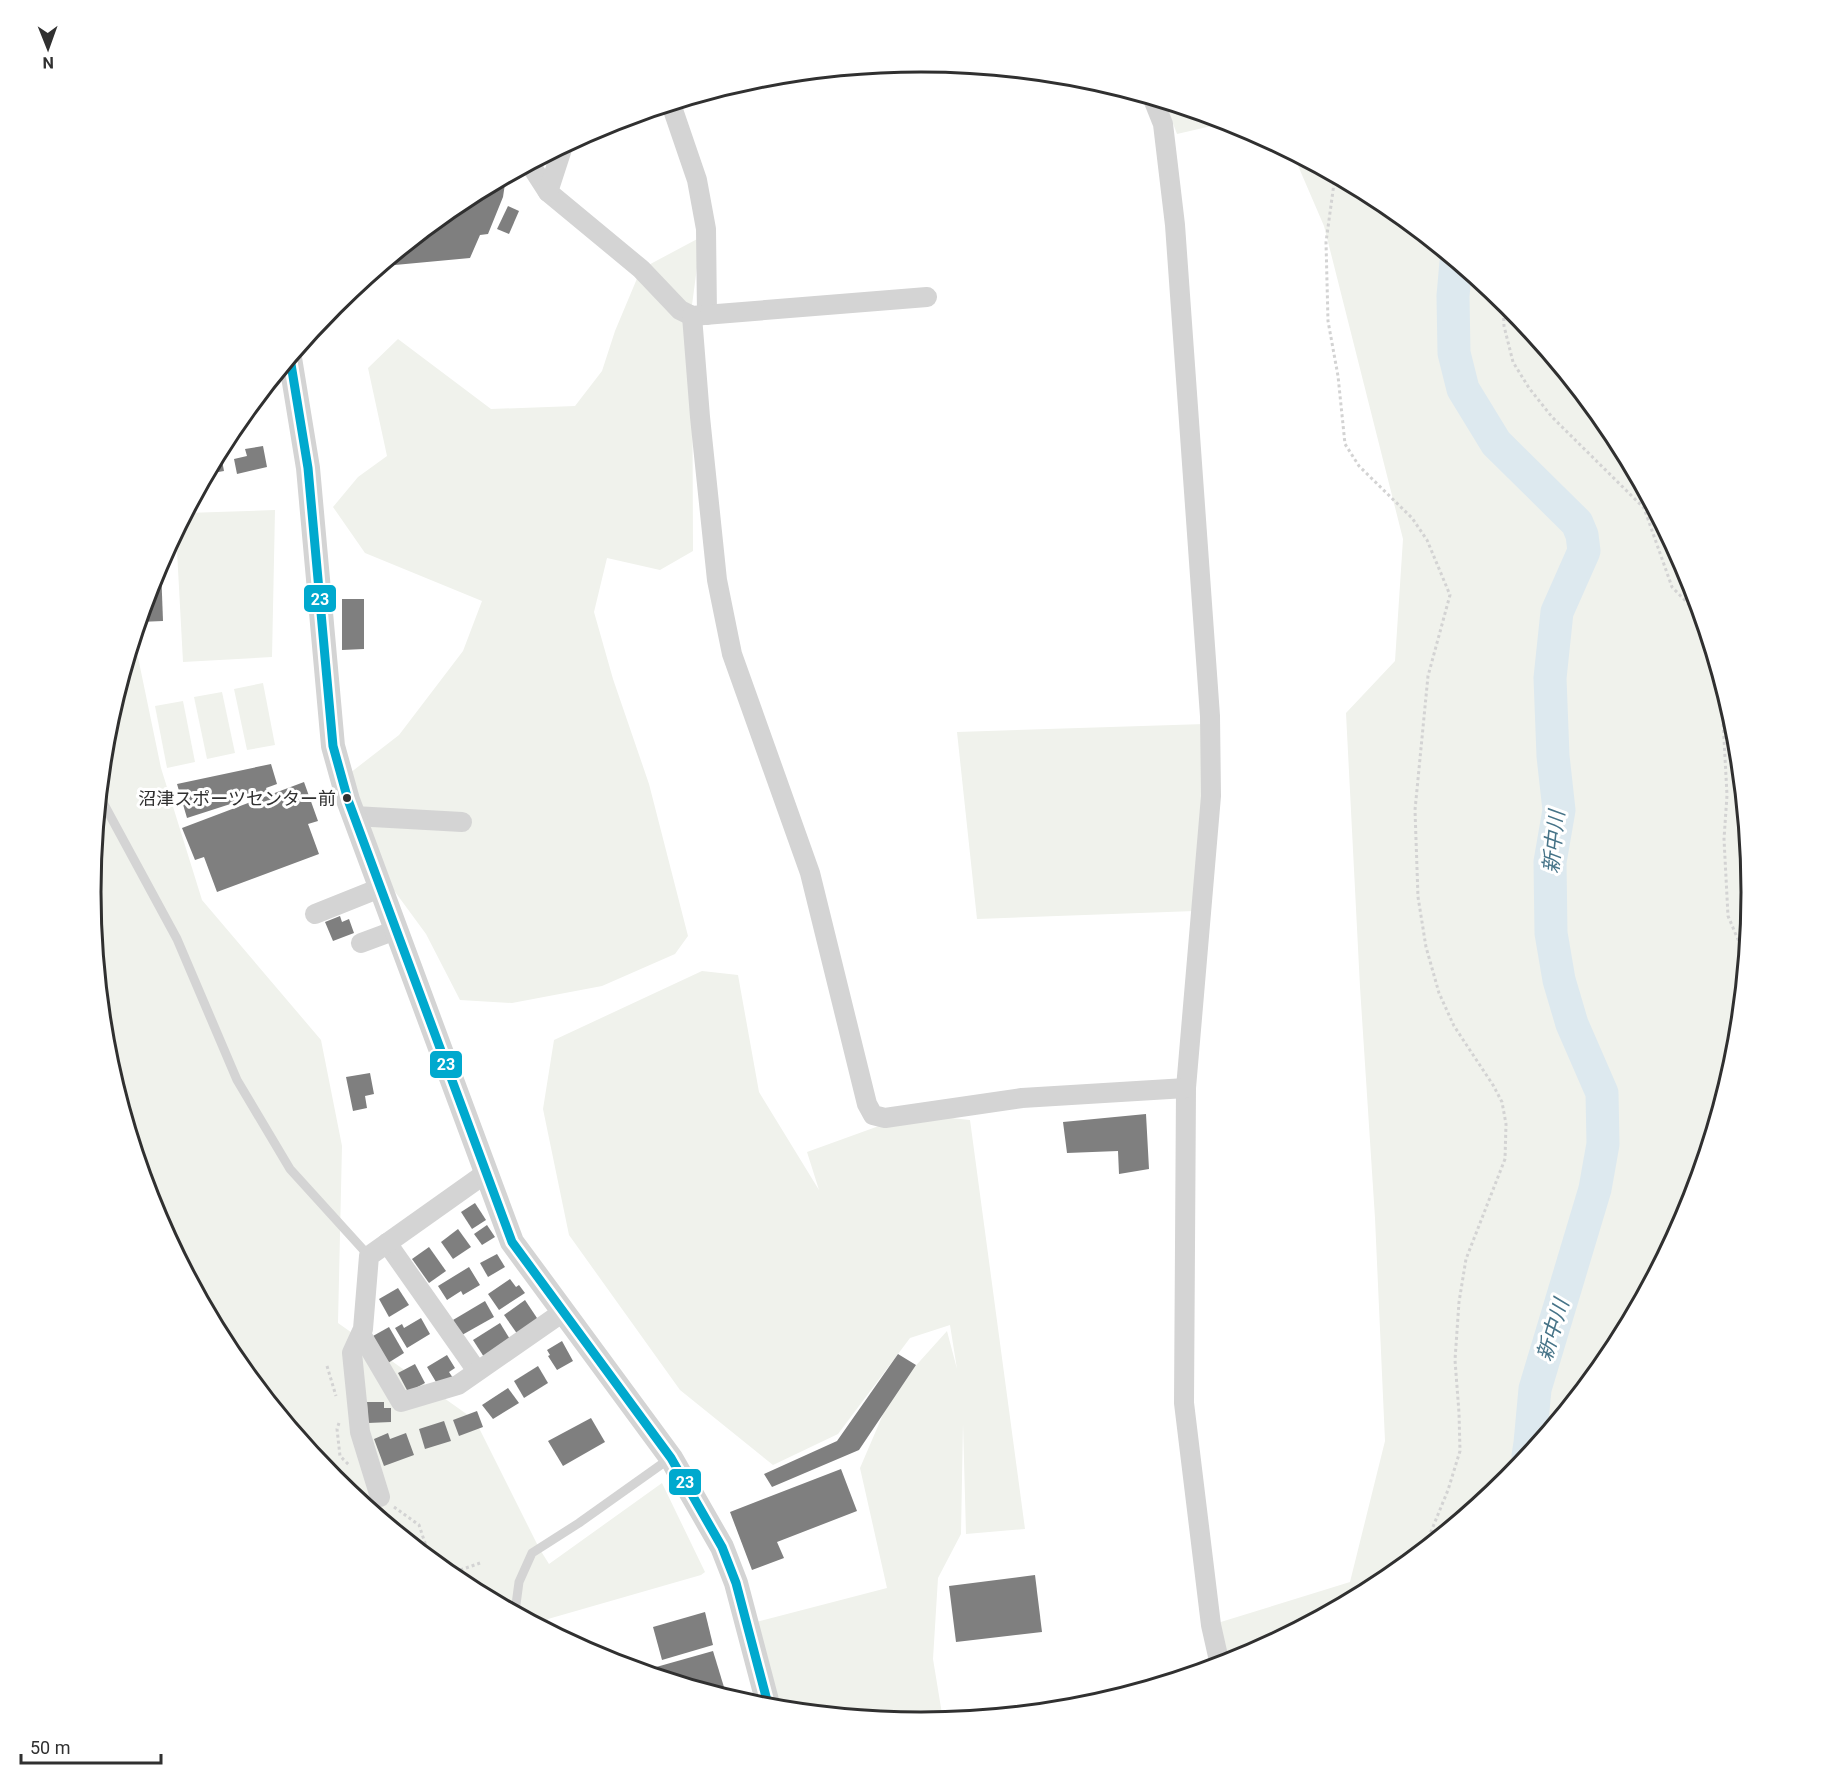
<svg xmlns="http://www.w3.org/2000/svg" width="1842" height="1784" font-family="Roboto,'Noto Sans JP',sans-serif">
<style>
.green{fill:#f0f2ec}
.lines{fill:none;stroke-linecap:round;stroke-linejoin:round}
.river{stroke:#dde9ef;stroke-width:33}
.building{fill:#7f7f7f}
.path{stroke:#d3d3d3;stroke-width:3;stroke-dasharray:3 3;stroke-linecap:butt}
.service{stroke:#d4d4d4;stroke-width:9}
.minor{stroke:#d4d4d4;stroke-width:20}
.tertiary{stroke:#d4d4d4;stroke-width:24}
.bus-1-casing{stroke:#fff;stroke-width:14}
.bus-1{stroke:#00a9ce;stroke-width:9}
.bus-dot{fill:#303030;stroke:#fff;stroke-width:2}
.labels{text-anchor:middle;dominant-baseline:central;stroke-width:6;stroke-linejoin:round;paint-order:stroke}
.bus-label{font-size:18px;fill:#303030;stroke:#fff;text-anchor:end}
.water-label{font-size:21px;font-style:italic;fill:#477488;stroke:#fff}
.rim{fill:none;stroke:#303030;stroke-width:3}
.line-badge{stroke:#fff;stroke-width:2}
.badge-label{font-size:16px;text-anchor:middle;font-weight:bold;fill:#fff}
</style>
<rect width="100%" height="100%" fill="#fff"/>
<g class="green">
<path d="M1165 102 1229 122 1177 134Z"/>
<path d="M1293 154 1383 202 1508 305 1612 431 1688 575 1736 730 1751 892 1735 1054 1688 1210 1611 1354 1508 1479 1382 1583 1239 1659 1217 1666 1211 1625 1350 1582 1385 1441 1375 1218 1360 987 1346 713 1395 661 1403 539 1324 226Z"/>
<path d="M701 237 692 305 693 551 660 570 607 558 594 612 613 679 649 784 688 936 675 954 602 986 512 1003 460 1000 426 934 368 855 350 773 399 735 463 651 482 601 365 553 333 507 358 477 387 456 368 368 398 339 491 409 575 406 602 371 615 331 641 269Z"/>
<path d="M275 510 272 657 183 662 176 532 186 513Z"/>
<path d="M134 638 161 768 202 900 321 1040 342 1146 338 1323 475 1420 539 1548 549 1564 662 1483 705 1572 701 1575 548 1619 547 1629 459 1582 334 1479 230 1353 154 1209 106 1054 91 892 107 730Z"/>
<path d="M263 683 275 745 247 750 234 689Z"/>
<path d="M222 692 235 753 207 759 194 697Z"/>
<path d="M183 701 195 762 167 768 155 706Z"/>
<path d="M1205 724 1210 806 1195 911 977 919 957 732Z"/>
<path d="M702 971 738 975 759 1092 819 1190 807 1152 912 1114 970 1120 1025 1529 966 1534 963 1423 961 1534 938 1578 933 1659 943 1720 921 1722 778 1708 756 1622 887 1588 860 1468 893 1391 947 1331 957 1369 950 1325 910 1338 838 1434 773 1465 680 1390 569 1235 543 1109 554 1040Z"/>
</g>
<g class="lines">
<path class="river" d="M1456 262 1453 296 1454 353 1463 389 1496 443 1577 523 1582 535 1584 551 1557 612 1550 678 1553 756 1559 810 1550 862 1551 933 1559 980 1572 1024 1602 1093 1603 1144 1595 1189 1535 1389 1530 1443 1528 1456"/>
</g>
<g class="building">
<path d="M506 177 503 197 488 234 480 235 470 258 384 266V264L460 201Z"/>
<path d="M508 206 519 211 509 234 497 229Z"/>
<path d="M263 446 267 467 237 474 234 459 247 456 245 449Z"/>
<path d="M220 450 224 471 207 474 217 457Z"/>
<path d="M157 568H161L163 621 139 622Z"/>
<path d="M342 599H364V649L342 650Z"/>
<path d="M271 764 277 784 266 788 268 792 187 818 177 784Z"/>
<path d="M304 782 318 821 308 824 319 854 217 892 204 857 195 860 182 828Z"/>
<path d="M340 916 342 922 349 919 354 933 333 941 325 922Z"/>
<path d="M370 1073 374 1094 365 1096 367 1108 353 1111 346 1077Z"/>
<path d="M1146 1114 1149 1169 1119 1174 1118 1151 1067 1153 1063 1122Z"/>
<path d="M475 1203 486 1220 472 1229 461 1212Z"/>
<path d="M487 1225 495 1237 482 1245 474 1234Z"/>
<path d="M458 1229 471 1247 453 1259 441 1242Z"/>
<path d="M429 1247 446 1271 429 1283 412 1259Z"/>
<path d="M497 1254 505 1267 488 1277 480 1263Z"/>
<path d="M469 1267 480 1285 463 1295 461 1291 447 1300 438 1286Z"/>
<path d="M510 1279 516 1287 519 1285 525 1293 499 1310 488 1294Z"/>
<path d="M398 1288 409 1305 389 1317 379 1299Z"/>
<path d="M525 1300 539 1321 518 1335 504 1315Z"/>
<path d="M485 1301 494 1317 462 1335 453 1320Z"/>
<path d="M421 1318 430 1334 407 1348 395 1328 402 1324 404 1328Z"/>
<path d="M500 1323 511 1341 484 1357 473 1340Z"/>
<path d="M389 1327 404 1353 388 1363 373 1336Z"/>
<path d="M562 1341 573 1361 557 1370 548 1356 550 1355 547 1350Z"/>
<path d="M898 1354 916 1365 859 1450 772 1487 764 1474 837 1441Z"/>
<path d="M447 1355 455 1368 449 1372 453 1378 439 1387 427 1367Z"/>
<path d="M415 1364 425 1383 408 1392 398 1373Z"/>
<path d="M538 1366 548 1383 524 1398 514 1381Z"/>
<path d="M508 1388 519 1403 493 1419 482 1405Z"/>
<path d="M367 1402H384V1408H391V1422L368 1423Z"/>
<path d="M477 1411 483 1427 459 1436 453 1420Z"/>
<path d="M591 1418 605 1442 563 1466 548 1441Z"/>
<path d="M444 1421 451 1441 425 1449 419 1429Z"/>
<path d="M388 1433 390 1439 406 1433 414 1455 384 1466 374 1439Z"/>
<path d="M841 1469 857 1511 777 1542 784 1558 752 1570 730 1512Z"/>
<path d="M1035 1575 1042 1632 956 1642 949 1586Z"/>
<path d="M705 1612 713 1645 662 1660 653 1627Z"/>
<path d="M713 1651 727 1697 642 1671Z"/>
</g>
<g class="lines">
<g class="path">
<path d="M1335 176 1326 242 1328 321 1338 376 1345 444 1359 466 1412 518 1427 540 1450 595 1428 676 1415 810 1418 897 1426 947 1439 993 1454 1026 1493 1085 1502 1102 1506 1124 1505 1159 1466 1259 1459 1302 1455 1360 1459 1413 1460 1451 1448 1490 1428 1539 1427 1546"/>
<path d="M1503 300 1504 326 1513 362 1529 388 1552 417 1644 508 1672 587 1702 618"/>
<path d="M1721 682 1727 795 1724 839 1728 916 1745 956"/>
<path d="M327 1366 336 1396"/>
<path d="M339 1423 337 1429 340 1456 350 1466"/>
<path d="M394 1507 419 1525 430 1558"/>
<path d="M449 1574 480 1563"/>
</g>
<g class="service">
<path d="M100 797 177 939 237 1080 290 1169 369 1256"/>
<path d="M515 1612 519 1582 532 1553 579 1523 669 1459"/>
</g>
<g class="minor">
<path d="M1153 99 1163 124 1175 225 1210 716 1211 796 1186 1088 1184 1403 1211 1625 1220 1665"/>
<path d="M671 104 697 180 706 229 707 315"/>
<path d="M530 164 548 192 641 269 680 310 692 316 927 297"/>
<path d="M548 192 563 146"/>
<path d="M692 316 700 417 717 580 732 654 810 873 867 1104 873 1115 885 1118 1022 1098 1186 1088"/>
<path d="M354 816 462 822"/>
<path d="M315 914 380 888"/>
<path d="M361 943 396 930"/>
<path d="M387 1243 477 1371"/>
<path d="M361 1334 401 1402 458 1385 563 1312"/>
<path d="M380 1497 360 1432 352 1353 363 1329 369 1256 486 1173"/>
</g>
<path class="tertiary" d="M290 358 308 468 333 746 348 800 512 1242 671 1458 722 1547 736 1583 769 1708"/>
<defs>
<path id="bus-1" d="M290 358 308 468 333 746 348 800 512 1242 671 1458 722 1547 736 1583 769 1708"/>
</defs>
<use href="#bus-1" class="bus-1-casing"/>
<use href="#bus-1" class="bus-1"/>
</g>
<circle class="bus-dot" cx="347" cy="798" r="5"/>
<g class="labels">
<g class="bus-label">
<text x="336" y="798">沼津スポーツセンター前</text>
</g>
<g class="water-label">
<text transform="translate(1554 842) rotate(-84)">新中川</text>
<text transform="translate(1553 1330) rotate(-73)">新中川</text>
</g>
</g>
<path d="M0 0H1842V1784H0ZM101 892a820 820 0 1 1 1640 0a820 820 0 1 1-1640 0Z" fill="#fff" fill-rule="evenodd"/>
<path class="rim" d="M101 892a820 820 0 1 1 1640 0a820 820 0 1 1-1640 0Z"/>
<g class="line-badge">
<rect x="303" y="584" width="34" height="29" rx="6" fill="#00a9ce"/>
<rect x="429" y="1050" width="34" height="29" rx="6" fill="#00a9ce"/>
<rect x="668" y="1468" width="34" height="28" rx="6" fill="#00a9ce"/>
</g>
<g class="badge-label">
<text x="320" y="605">23</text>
<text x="446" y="1070">23</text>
<text x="685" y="1488">23</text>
</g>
<g transform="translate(48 48) rotate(179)" stroke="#ffffff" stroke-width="4.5" paint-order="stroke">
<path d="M0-4.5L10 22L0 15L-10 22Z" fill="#303030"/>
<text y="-9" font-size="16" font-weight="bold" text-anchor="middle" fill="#303030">N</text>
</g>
<path d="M21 1754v9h140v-9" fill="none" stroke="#303030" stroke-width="3"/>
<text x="30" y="1754" font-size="18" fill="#303030" stroke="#ffffff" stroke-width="4.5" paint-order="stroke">50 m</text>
</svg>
